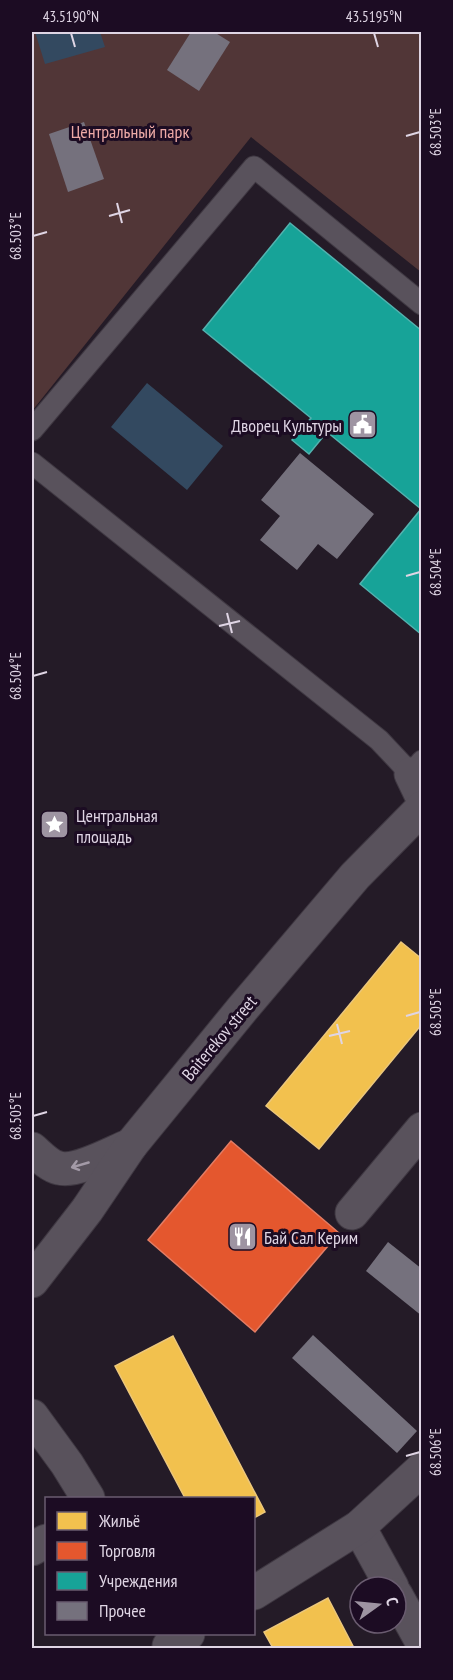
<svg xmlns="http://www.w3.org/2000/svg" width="453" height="1680" font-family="'PT Sans Narrow',sans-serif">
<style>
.green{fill:#513637}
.water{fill:#334960}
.homes{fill:#f2c14e;stroke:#ecc77b;stroke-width:1.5}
.shops{fill:#e4572e;stroke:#e27d65;stroke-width:1.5}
.public{fill:#17a398;stroke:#53b2af;stroke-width:1.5}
.building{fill:#75717d}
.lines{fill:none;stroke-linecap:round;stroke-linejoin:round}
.service-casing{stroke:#3f3842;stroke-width:23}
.minor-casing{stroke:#3f3842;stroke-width:35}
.service{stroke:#59525c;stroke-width:21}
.minor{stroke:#59525c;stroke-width:33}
.oneway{stroke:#a39aa7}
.ticks{fill:none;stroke:#dfd5e4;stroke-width:2}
.labels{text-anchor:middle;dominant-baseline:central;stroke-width:6;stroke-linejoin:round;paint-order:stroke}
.park-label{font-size:18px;fill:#eeaaa7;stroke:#1c0c23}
.poi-label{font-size:18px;fill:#dfd5e4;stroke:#1c0c23;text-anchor:start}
.street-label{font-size:18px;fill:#dfd5e4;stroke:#1c0c23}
.neatline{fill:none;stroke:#dfd5e4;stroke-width:2}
.ticks-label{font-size:15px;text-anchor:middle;fill:#dfd5e4}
</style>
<rect width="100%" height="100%" fill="#241b27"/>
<path class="green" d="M32 32H421V272L251 137 32 411Z"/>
<g class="water">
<path d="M35 32H100L105 47 45 64Z"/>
<path d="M147 383 223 446 187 490 111 427Z"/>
</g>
<g class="homes">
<path d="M401 942 422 959V1024L319 1149 266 1106Z"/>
<path d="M173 1336 265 1512 254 1518V1498H185L115 1366Z"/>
<path d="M328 1598 354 1648H273L264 1632Z"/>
</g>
<path class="shops" d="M231 1141 339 1233 255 1332 148 1240Z"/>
<path class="public" d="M290 223 422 331V635L360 584 421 509 327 432 309 454 292 440 311 418 203 330Z"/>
<g class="building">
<path d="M191 32H214L230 42 199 91 167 70Z"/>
<path d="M84 122 104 179 68 192 49 134Z"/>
<path d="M300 453 374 514 337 559 318 544 297 570 260 540 280 516 261 500Z"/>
<path d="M388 1242 422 1269V1316L366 1271Z"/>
<path d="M313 1335 417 1431 397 1453 292 1358Z"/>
</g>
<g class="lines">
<defs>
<g id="service">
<path d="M32 430 254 167 422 304"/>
<path d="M32 463 379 740 411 774 422 761"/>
</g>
<g id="minor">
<path d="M411 774 422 797"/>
<path d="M32 1149C39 1155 49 1166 59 1168 77 1173 113 1152 131 1145"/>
<path d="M352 1213 422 1129"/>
<path d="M32 1281 87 1210 131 1145 243 1008 355 876 422 808"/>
<path d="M32 1416 67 1464 88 1498"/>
<path d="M359 1527 392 1587"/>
<path d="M32 1549 46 1541"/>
<path d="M254 1593 359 1527 422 1469"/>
<path d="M396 1595 422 1642"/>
<path d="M169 1646 188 1634"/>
</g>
</defs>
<use href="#service" class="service-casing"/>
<use href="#minor" class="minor-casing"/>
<use href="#service" class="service"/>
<use href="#minor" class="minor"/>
</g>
<defs><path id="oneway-shaft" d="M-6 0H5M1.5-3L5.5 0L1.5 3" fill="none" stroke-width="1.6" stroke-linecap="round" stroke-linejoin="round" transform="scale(1.5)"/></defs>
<use class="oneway" href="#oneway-shaft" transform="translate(80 1165) rotate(164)"/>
<path class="ticks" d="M71 33 75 47M374 33 378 47M406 136 420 132M117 203 122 223M109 216 130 210M33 236 47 232M406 576 420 572M227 613 232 633M219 626 240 621M33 676 47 672M406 1016 420 1012M337 1024 342 1044M329 1036 350 1031M33 1116 47 1112M406 1456 420 1452"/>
<defs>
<symbol id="civic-square" viewBox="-11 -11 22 22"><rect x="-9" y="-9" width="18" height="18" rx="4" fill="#9e94a2" stroke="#1c0c23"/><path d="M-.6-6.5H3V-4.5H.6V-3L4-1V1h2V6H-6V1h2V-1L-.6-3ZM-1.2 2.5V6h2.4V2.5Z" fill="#fff"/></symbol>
<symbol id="sight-square" viewBox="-11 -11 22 22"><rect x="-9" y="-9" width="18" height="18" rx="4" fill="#9e94a2" stroke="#1c0c23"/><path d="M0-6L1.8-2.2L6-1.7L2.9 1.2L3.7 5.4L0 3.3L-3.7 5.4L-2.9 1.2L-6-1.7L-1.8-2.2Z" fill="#fff"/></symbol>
<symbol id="restaurant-square" viewBox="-11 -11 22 22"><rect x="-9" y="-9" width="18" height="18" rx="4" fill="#9e94a2" stroke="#1c0c23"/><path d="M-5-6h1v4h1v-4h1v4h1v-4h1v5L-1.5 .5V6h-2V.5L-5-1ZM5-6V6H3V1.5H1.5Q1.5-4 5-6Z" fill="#fff"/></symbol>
</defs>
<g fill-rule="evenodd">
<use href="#civic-square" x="346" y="408" width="33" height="33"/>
<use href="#sight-square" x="38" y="808" width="33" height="33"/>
<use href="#restaurant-square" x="226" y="1220" width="33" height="33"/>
</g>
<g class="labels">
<g class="park-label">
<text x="130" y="131">Центральный парк</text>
</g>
<g class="poi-label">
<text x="342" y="425" text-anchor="end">Дворец Культуры</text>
<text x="76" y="815">Центральная<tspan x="76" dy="21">площадь</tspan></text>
<text x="264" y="1237">Бай Сал Керим</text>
</g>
<g class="street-label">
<text transform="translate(219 1038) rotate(-50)">Baiterekov street</text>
</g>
</g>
<rect width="453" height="1680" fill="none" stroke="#1c0c23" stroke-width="66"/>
<rect x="45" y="1497" width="210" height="138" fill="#1c0c23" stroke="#6a5c70" stroke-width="1.5"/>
<rect x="57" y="1512" width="30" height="18" fill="#f2c14e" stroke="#6a5c70" stroke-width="1.5"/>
<text x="99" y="1527" font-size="18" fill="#dfd5e4">Жильё</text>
<rect x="57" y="1542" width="30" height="18" fill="#e4572e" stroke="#6a5c70" stroke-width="1.5"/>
<text x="99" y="1557" font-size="18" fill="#dfd5e4">Торговля</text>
<rect x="57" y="1572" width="30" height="18" fill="#17a398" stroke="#6a5c70" stroke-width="1.5"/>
<text x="99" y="1587" font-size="18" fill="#dfd5e4">Учреждения</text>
<rect x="57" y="1602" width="30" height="18" fill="#75717d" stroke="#6a5c70" stroke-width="1.5"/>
<text x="99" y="1617" font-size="18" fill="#dfd5e4">Прочее</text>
<g transform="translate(378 1605) rotate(75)"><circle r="28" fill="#1c0c23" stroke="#6a5c70" stroke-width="1.5"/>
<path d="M0-4.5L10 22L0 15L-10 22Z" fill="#9e94a2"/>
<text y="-9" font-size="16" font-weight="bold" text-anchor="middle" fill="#dfd5e4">С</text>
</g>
<rect x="33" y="33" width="387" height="1614" class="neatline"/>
<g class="ticks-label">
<text x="71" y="22">43.5190°N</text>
<text x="374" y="22">43.5195°N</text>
<text transform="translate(436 132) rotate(-90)" y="5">68.503°E</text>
<text transform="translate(16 236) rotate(-90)" y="5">68.503°E</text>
<text transform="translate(436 572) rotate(-90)" y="5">68.504°E</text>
<text transform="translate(16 676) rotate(-90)" y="5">68.504°E</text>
<text transform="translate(436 1012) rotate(-90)" y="5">68.505°E</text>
<text transform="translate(16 1116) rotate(-90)" y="5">68.505°E</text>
<text transform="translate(436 1452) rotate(-90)" y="5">68.506°E</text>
</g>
</svg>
